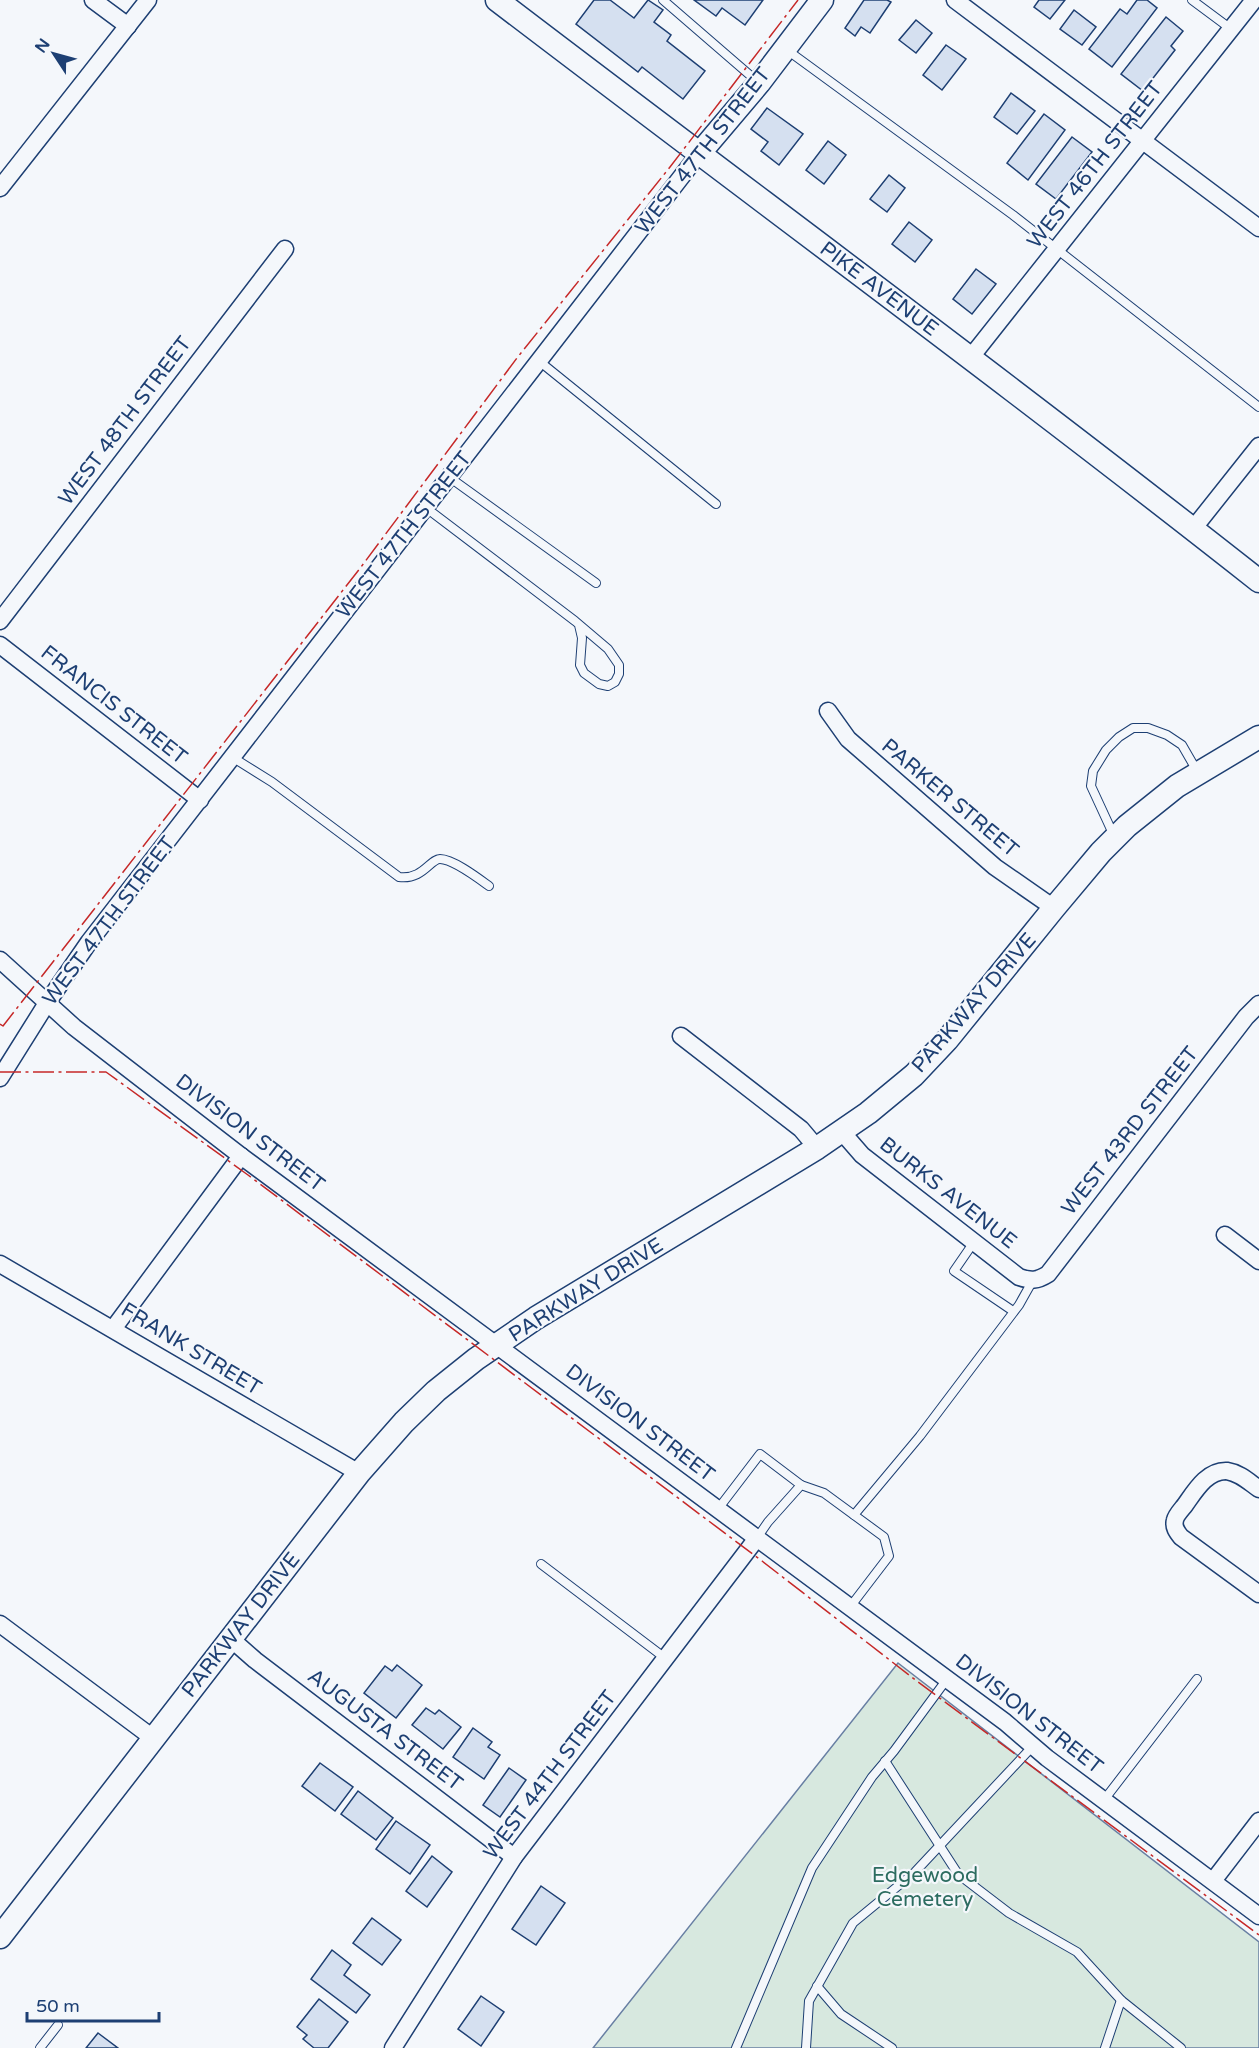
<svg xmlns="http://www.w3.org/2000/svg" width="1259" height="2048" font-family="'Varela Round',sans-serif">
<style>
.green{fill:#d7e8df;stroke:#687fa3;stroke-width:1.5}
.building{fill:#d5e0f0;stroke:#1d3f73;stroke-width:1.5}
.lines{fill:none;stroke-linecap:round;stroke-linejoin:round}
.lane-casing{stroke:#1d3f73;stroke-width:10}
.street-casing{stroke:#1d3f73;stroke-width:19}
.secondary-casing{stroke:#1d3f73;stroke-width:25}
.lane{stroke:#f4f7fb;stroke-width:8}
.street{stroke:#f4f7fb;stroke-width:16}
.secondary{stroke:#f4f7fb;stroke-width:22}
.power{stroke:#c62828;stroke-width:1.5;stroke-dasharray:21 4.5 3 4.5;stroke-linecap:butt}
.labels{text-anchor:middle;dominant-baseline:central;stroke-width:4.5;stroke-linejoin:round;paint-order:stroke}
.street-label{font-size:21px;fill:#1d3f73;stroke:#f4f7fb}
.park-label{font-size:21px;fill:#2c6c60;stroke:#f4f7fb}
</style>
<rect width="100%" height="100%" fill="#f4f7fb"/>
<path class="green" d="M898 1663 1259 1942V2048H593Z"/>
<g class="building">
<path d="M594 0H610L634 18 648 0 663 10 654 22 671 35 667 41 705 71 683 99 642 67 638 72 576 24Z"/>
<path d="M694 0H763L745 25 722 8 716 16Z"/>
<path d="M864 0H887L891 2 870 33 861 27 855 36 845 28Z"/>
<path d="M1039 0H1065L1050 19 1034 7Z"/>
<path d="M1137 0H1147L1157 8 1112 67 1089 49 1120 9 1127 14Z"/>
<path d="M1074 10 1096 27 1082 45 1060 29Z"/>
<path d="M1166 17 1183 31 1171 46 1175 50 1143 91 1121 74Z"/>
<path d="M916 20 932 33 916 53 899 40Z"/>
<path d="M946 45 966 59 942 90 923 75Z"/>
<path d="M1011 93 1035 111 1017 134 994 117Z"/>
<path d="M767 108 803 134 779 165 761 151 768 142 751 129Z"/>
<path d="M1044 114 1065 130 1028 180 1007 163Z"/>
<path d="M1072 137 1092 152 1056 199 1036 184Z"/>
<path d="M828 141 846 155 824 184 806 170Z"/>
<path d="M889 175 905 188 887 212 870 199Z"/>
<path d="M909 222 932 240 915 262 892 244Z"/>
<path d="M976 269 996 284 972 314 953 299Z"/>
<path d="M397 1665 422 1685 396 1718 364 1693 385 1666 392 1671Z"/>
<path d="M426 1708 435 1714 439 1710 461 1727 443 1749 412 1725Z"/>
<path d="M473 1728 492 1742 488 1747 500 1755 484 1779 453 1757Z"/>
<path d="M320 1763 353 1787 335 1811 302 1786Z"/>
<path d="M509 1768 526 1780 500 1817 483 1805Z"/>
<path d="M358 1791 393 1818 376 1840 341 1814Z"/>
<path d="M396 1821 430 1845 410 1874 376 1849Z"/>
<path d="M432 1856 452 1872 427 1907 406 1891Z"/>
<path d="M541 1886 565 1903 536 1945 512 1929Z"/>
<path d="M372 1918 401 1940 382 1965 353 1943Z"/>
<path d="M332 1950 351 1965 344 1975 370 1995 356 2013 311 1979Z"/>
<path d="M481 1996 504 2012 481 2046 458 2029Z"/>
<path d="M319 1999 348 2022 328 2048H314L303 2039 307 2035 297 2027Z"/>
<path d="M98 2033 118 2048H86Z"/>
</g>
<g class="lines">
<defs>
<g id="lane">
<path d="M663 0 759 83"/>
<path d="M1192 0 1231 29"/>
<path d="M787 50 1013 215 1259 407"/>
<path d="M539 361 716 504"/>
<path d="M449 477 596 583"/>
<path d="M425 507 575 621 608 649 619 665V674L615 682 608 686 599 684 584 673 580 665 582 638 579 625"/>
<path d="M232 757 272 782 399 877C423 880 430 859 440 859 453 859 478 878 489 886"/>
<path d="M1115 838 1091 786 1093 771 1106 750 1119 737 1133 728H1148L1167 735 1182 745 1197 771"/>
<path d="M974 1242 954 1271 1013 1311"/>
<path d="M718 1509 760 1454 801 1485"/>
<path d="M854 1515 920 1436 1019 1305 1033 1280"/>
<path d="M757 1538 768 1522 801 1485 824 1493 884 1537 889 1556 850 1607"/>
<path d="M541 1564 665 1658"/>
<path d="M885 1761 958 1874 1009 1913 1077 1952 1121 2000 1181 2048"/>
<path d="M1104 1800 1197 1679"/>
<path d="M817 1986 841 2014 892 2048"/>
<path d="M40 2048 58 2025"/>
<path d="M736 2048 812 1868 872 1777 894 1751 947 1679"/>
<path d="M806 2048 809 2001 853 1923 915 1872 1033 1746"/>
<path d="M1105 2048 1121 2000"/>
</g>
<g id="street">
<path d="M93 0 128 26"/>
<path d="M955 0 1259 228"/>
<path d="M0 188 148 0"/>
<path d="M971 357 1254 0"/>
<path d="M1193 529 1259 446"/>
<path d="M0 621 285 249"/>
<path d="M0 645 200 800"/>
<path d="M828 711 848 739 995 867 1054 908"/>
<path d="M0 960 74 1027 241 1156 1005 1722 1047 1758 1259 1916"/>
<path d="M681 1036 801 1129 817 1148"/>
<path d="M0 1078 47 1003 89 942 699 154"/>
<path d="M842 1132 862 1155 1019 1277C1031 1281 1037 1281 1048 1274L1246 1017 1259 1004"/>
<path d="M1225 1235 1259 1261"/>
<path d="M0 1264 359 1473"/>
<path d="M113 1329 241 1156"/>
<path d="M1259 1489C1249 1482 1240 1473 1227 1471 1207 1470 1195 1491 1185 1505 1182 1509 1176 1515 1175 1520 1173 1527 1177 1532 1181 1537L1259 1594"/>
<path d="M0 1624 153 1738"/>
<path d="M230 1638 255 1660 514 1857"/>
<path d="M1213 1881 1259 1821"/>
<path d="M393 2048 514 1857 757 1538"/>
</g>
<g id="secondary">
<path d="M497 0C751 194 1008 383 1259 581"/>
<path d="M699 154 759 83 822 0"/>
<path d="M0 1937 359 1473 404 1422 436 1391 476 1359 536 1318 817 1148 868 1113 914 1075 947 1040 1054 908 1101 852 1127 826 1177 786 1259 737"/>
</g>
</defs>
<use href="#lane" class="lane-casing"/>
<use href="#street" class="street-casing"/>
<use href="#secondary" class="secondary-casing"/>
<use href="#lane" class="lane"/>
<use href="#street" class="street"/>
<use href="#secondary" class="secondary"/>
<g class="power">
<path d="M0 1024 3 1026 361 567 517 358 670 167 798 0"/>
<path d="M0 1072H106L248 1175 762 1561 918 1682 1259 1935"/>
</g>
</g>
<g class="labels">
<g class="street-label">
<text transform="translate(703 151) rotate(-52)">WEST 47TH STREET</text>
<text transform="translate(1095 165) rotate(-52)">WEST 46TH STREET</text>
<text transform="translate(879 289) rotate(37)">PIKE AVENUE</text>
<text transform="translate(125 421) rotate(-53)">WEST 48TH STREET</text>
<text transform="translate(404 535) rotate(-52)">WEST 47TH STREET</text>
<text transform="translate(114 705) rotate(38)">FRANCIS STREET</text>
<text transform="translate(950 798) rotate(40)">PARKER STREET</text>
<text transform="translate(109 921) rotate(-53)">WEST 47TH STREET</text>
<text transform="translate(974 1003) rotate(-49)">PARKWAY DRIVE</text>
<text transform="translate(1130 1131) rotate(-52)">WEST 43RD STREET</text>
<text transform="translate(250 1133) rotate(37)">DIVISION STREET</text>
<text transform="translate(948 1193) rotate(38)">BURKS AVENUE</text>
<text transform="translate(586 1290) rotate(-32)">PARKWAY DRIVE</text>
<text transform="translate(191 1349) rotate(31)">FRANK STREET</text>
<text transform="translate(640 1423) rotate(37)">DIVISION STREET</text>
<text transform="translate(241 1625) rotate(-52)">PARKWAY DRIVE</text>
<text transform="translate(1029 1714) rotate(38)">DIVISION STREET</text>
<text transform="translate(385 1730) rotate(37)">AUGUSTA STREET</text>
<text transform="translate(550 1775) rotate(-53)">WEST 44TH STREET</text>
</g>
<g class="park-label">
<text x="925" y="1875">Edgewood<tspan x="925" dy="24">Cemetery</tspan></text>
</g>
</g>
<g transform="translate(54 54) rotate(306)" stroke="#f4f7fb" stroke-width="4.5" paint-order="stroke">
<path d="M0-4.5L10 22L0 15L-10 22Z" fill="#1d3f73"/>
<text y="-9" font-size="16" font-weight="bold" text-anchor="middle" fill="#1d3f73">N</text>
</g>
<path d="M27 2012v9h132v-9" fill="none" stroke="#1d3f73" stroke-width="3"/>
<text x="36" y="2012" font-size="18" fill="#1d3f73" stroke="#f4f7fb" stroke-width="4.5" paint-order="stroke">50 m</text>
</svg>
